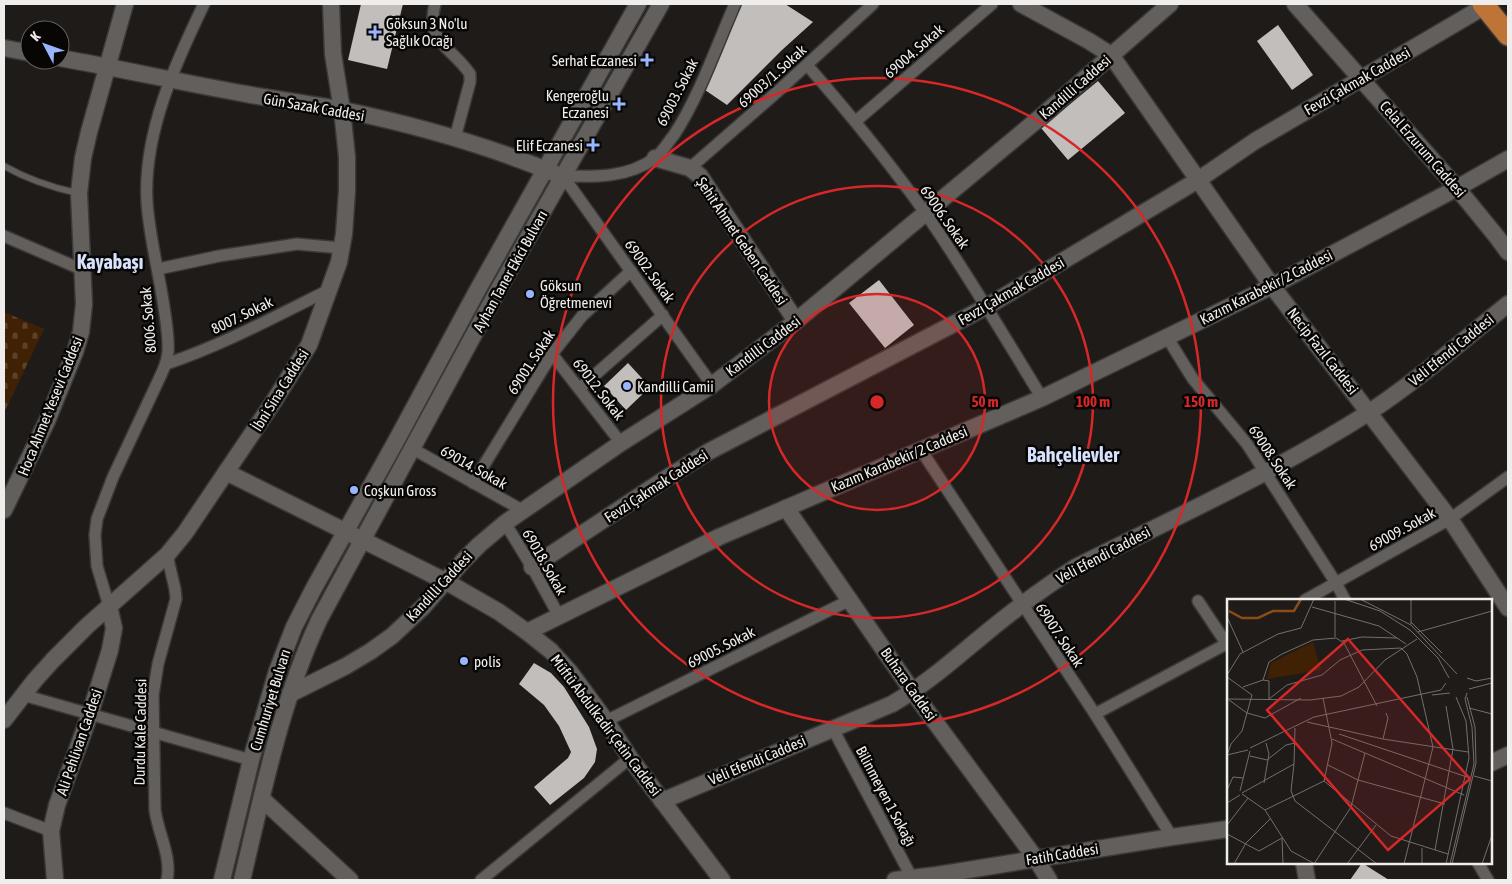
<svg xmlns="http://www.w3.org/2000/svg" width="1512" height="884" font-family="'Asap Condensed',sans-serif">
<style>
.cemetery{fill:url(#cemetery-stones)}
.building{fill:#c2bebb}
.lines{fill:none;stroke-linecap:round;stroke-linejoin:round}
.lane-casing{stroke:#3b3938;stroke-width:8}
.street-casing{stroke:#3b3938;stroke-width:14}
.secondary-casing{stroke:#3b3938;stroke-width:19}
.highway-casing{stroke:#3b3938;stroke-width:24}
.lane{stroke:#635f5c;stroke-width:5.5}
.street{stroke:#635f5c;stroke-width:11}
.secondary{stroke:#635f5c;stroke-width:16}
.highway{stroke:#be7436;stroke-width:21}
.ring{fill:none;stroke:#d62828;stroke-width:2.5}
.poi-dot{fill:#99b5fd;stroke:#070605;stroke-width:2}
.labels{text-anchor:middle;dominant-baseline:central;stroke-width:5;stroke-linejoin:round;paint-order:stroke}
.poi-label{font-size:15px;fill:#f0eeec;stroke:#070605;text-anchor:start}
.street-label{font-size:15px;fill:#f0eeec;stroke:#070605}
.district-label{font-size:20px;font-weight:bold;fill:#d7e3fe;stroke:#070605}
.inset-river{fill:none;stroke:#8a4d16;stroke-width:2.5}
.inset-road{fill:none;stroke:#726f6d;stroke-width:1}
.view{fill:#d62828;fill-opacity:0.15;stroke:#d62828;stroke-width:2.5}
.inset-edge{fill:none;stroke:#f0eeec;stroke-width:2.5}
.centre{fill:#d62828;stroke:#070605;stroke-width:2.5}
.ring-label{font-size:15px;text-anchor:middle;font-weight:bold;fill:#d62828;stroke:#070605;stroke-width:5;stroke-linejoin:round;paint-order:stroke}
</style>
<defs>
<pattern id="cemetery-stones" width="16" height="16" patternUnits="userSpaceOnUse" patternTransform="scale(1.25)"><rect width="16" height="16" fill="#412104"/><path d="M2 7V4a2 2 0 0 1 4 0v3zM10 15v-3a2 2 0 0 1 4 0v3z" fill="#5d4229"/></pattern>
</defs>
<rect width="100%" height="100%" fill="#1e1b19"/>
<path class="cemetery" d="M4 312 44 329 4 413Z"/>
<g class="building">
<path d="M361 4H403L387 69 348 60Z"/>
<path d="M740 4H785L813 22 782 50 727 105 702 88Z"/>
<path d="M1278 25 1313 75 1292 90 1257 41Z"/>
<path d="M1098 81 1125 113 1068 160 1041 128Z"/>
<path d="M879 280 914 325 885 348 849 303Z"/>
<path d="M628 363 650 387 626 410 604 386Z"/>
<path d="M534 663 551 673 564 687 589 727 597 749 595 762 584 778 550 805 534 787 568 758 571 752 559 726 544 705 519 684Z"/>
<path d="M1362 863 1389 880H1350Z"/>
</g>
<g class="lines">
<defs>
<path id="lane" d="M4 166C27 179 50 187 77 193"/>
<g id="street">
<path d="M435 4C425 43 452 47 470 74V82L455 138"/>
<path d="M807 65C849 113 889 162 926 214 967 273 1004 336 1042 398"/>
<path d="M856 121 992 4"/>
<path d="M690 168 777 92 873 4"/>
<path d="M563 176C594 177 628 178 655 158 662 153 668 142 674 135 700 95 716 47 735 4"/>
<path d="M563 176 712 385"/>
<path d="M4 236 83 270"/>
<path d="M158 269 219 256 297 244 341 248"/>
<path d="M1167 337 1183 363 1193 379 1247 444 1336 583 1345 600"/>
<path d="M552 354 621 443"/>
<path d="M166 364C223 345 276 316 329 290"/>
<path d="M580 388 663 315"/>
<path d="M413 449 522 510"/>
<path d="M921 450 1095 714 1172 837"/>
<path d="M473 483 552 354 582 316 631 271"/>
<path d="M505 523 532 567 559 616"/>
<path d="M1305 600 1450 519 1508 477"/>
<path d="M1198 601 1228 646"/>
<path d="M109 606 97 566 95 535 97 519 113 477 160 377C164 369 167 361 168 352 169 337 166 321 164 307 159 273 149 235 147 202 143 134 175 64 204 4"/>
<path d="M23 695 251 760"/>
<path d="M1095 714 1228 643"/>
<path d="M606 721 850 600"/>
<path d="M833 729 912 878"/>
<path d="M4 813 51 831"/>
<path d="M1478 863 1488 880"/>
<path d="M167 880C172 857 158 833 155 810L153 695 158 664 176 599 175 589 167 555"/>
<path d="M481 880 630 758"/>
</g>
<g id="secondary">
<path d="M1021 4 1089 41 1111 55 1272 286 1450 519 1508 608"/>
<path d="M1295 4 1457 188 1497 237 1508 252"/>
<path d="M4 48 30 53"/>
<path d="M60 58C122 69 184 83 246 94 278 100 311 104 343 110 415 125 486 145 554 173"/>
<path d="M655 158 690 168 700 176 796 321"/>
<path d="M226 472 445 581 499 612 527 632 551 651 570 672 606 721 630 758 722 880"/>
<path d="M786 508 913 692 1036 859 1049 880"/>
<path d="M4 510 47 421 75 352 81 332 84 304 79 193 83 158 89 132 125 4"/>
<path d="M532 567 662 481 708 452 986 307 1198 180 1255 141 1296 117 1485 6"/>
<path d="M527 632 719 537 1042 398 1272 286 1457 188 1508 159"/>
<path d="M290 694 346 666 371 651 392 636 423 607 463 561 479 545 505 523 621 443 712 385 796 321 1043 115 1170 4"/>
<path d="M4 720 35 680 53 660 87 626 167 555 185 533 274 401 309 345 339 262 344 234 347 191V157L342 110 333 54 331 4"/>
<path d="M1491 763 1508 755"/>
<path d="M262 799 350 880"/>
<path d="M662 801 892 704C925 685 952 661 981 637 1011 612 1043 588 1076 567 1174 518 1275 472 1368 413 1417 381 1462 341 1508 304"/>
<path d="M1304 863 1307 880"/>
<path d="M55 880 51 831 57 805 90 714 110 650 114 628 109 606"/>
<path d="M222 880 251 760 277 671 294 627 314 588 395 443 477 291 638 4"/>
<path d="M242 880C263 792 281 702 319 620L497 292 661 4"/>
<path d="M895 880 937 875 1172 837 1228 829"/>
</g>
<path id="highway" d="M1483 4 1508 35"/>
</defs>
<use href="#lane" class="lane-casing"/>
<use href="#street" class="street-casing"/>
<use href="#secondary" class="secondary-casing"/>
<use href="#highway" class="highway-casing"/>
<use href="#lane" class="lane"/>
<use href="#street" class="street"/>
<use href="#secondary" class="secondary"/>
<use href="#highway" class="highway"/>
</g>
<circle cx="877" cy="402" r="108" fill="#d62828" fill-opacity=".12"/>
<g class="ring">
<circle cx="877" cy="402" r="108"/>
<circle cx="877" cy="402" r="216"/>
<circle cx="877" cy="402" r="324"/>
</g>
<g class="poi-dot">
<path d="M372.5 24.5h5v5h5v5h-5v5h-5v-5h-5v-5h5z"/>
<path d="M644.5 52.5h5v5h5v5h-5v5h-5v-5h-5v-5h5z"/>
<path d="M616.5 96.5h5v5h5v5h-5v5h-5v-5h-5v-5h5z"/>
<path d="M590.5 137.5h5v5h5v5h-5v5h-5v-5h-5v-5h5z"/>
<circle cx="530" cy="294" r="5"/>
<circle cx="627" cy="386" r="5"/>
<circle cx="354" cy="490" r="5"/>
<circle cx="464" cy="661" r="5"/>
</g>
<g class="labels">
<g class="poi-label">
<text x="386" y="23">Göksun 3 No'lu<tspan x="386" dy="17">Sağlık Ocağı</tspan></text>
<text x="637" y="60" text-anchor="end">Serhat Eczanesi</text>
<text x="609" y="95" text-anchor="end">Kengeroğlu<tspan x="609" dy="17">Eczanesi</tspan></text>
<text x="583" y="145" text-anchor="end">Elif Eczanesi</text>
<text x="540" y="285">Göksun<tspan x="540" dy="17">Öğretmenevi</tspan></text>
<text x="637" y="386">Kandilli Camii</text>
<text x="364" y="490">Coşkun Gross</text>
<text x="474" y="661">polis</text>
</g>
<g class="street-label">
<text transform="translate(914 51) rotate(-41)">69004. Sokak</text>
<text transform="translate(772 76) rotate(-42)">69003/1. Sokak</text>
<text transform="translate(1357 81) rotate(-30)">Fevzi Çakmak Caddesi</text>
<text transform="translate(1075 87) rotate(-41)">Kandilli Caddesi</text>
<text transform="translate(677 92) rotate(-63)">69003. Sokak</text>
<text transform="translate(314 107) rotate(10)">Gün Sazak Caddesi</text>
<text transform="translate(1423 149) rotate(49)">Celal Erzurum Caddesi</text>
<text transform="translate(945 217) rotate(55)">69006. Sokak</text>
<text transform="translate(742 241) rotate(56)">Şehit Ahmet Geben Caddesi</text>
<text transform="translate(510 271) rotate(-61)">Ayhan Taner Ekici Bulvarı</text>
<text transform="translate(650 271) rotate(54)">69002. Sokak</text>
<text transform="translate(1266 287) rotate(-27)">Kazım Karabekir/2 Caddesi</text>
<text transform="translate(1011 291) rotate(-30)">Fevzi Çakmak Caddesi</text>
<text transform="translate(242 315) rotate(-26)">8007. Sokak</text>
<text transform="translate(148 320) rotate(-95)">8006. Sokak</text>
<text transform="translate(763 346) rotate(-37)">Kandilli Caddesi</text>
<text transform="translate(1451 350) rotate(-39)">Veli Efendi Caddesi</text>
<text transform="translate(1323 351) rotate(52)">Necip Fazıl Caddesi</text>
<text transform="translate(531 362) rotate(-57)">69001. Sokak</text>
<text transform="translate(599 389) rotate(52)">69012. Sokak</text>
<text transform="translate(280 390) rotate(-58)">İbni Sina Caddesi</text>
<text transform="translate(50 406) rotate(-68)">Hoca Ahmet Yesevi Caddesi</text>
<text transform="translate(1273 457) rotate(56)">69008. Sokak</text>
<text transform="translate(899 459) rotate(-23)">Kazım Karabekir/2 Caddesi</text>
<text transform="translate(474 467) rotate(29)">69014. Sokak</text>
<text transform="translate(656 486) rotate(-33)">Fevzi Çakmak Caddesi</text>
<text transform="translate(1402 529) rotate(-29)">69009. Sokak</text>
<text transform="translate(1103 555) rotate(-28)">Veli Efendi Caddesi</text>
<text transform="translate(545 562) rotate(60)">69018. Sokak</text>
<text transform="translate(439 586) rotate(-47)">Kandilli Caddesi</text>
<text transform="translate(1060 635) rotate(56)">69007. Sokak</text>
<text transform="translate(721 647) rotate(-27)">69005. Sokak</text>
<text transform="translate(909 684) rotate(55)">Buhara Caddesi</text>
<text transform="translate(270 700) rotate(-73)">Cumhuriyet Bulvarı</text>
<text transform="translate(606 725) rotate(53)">Müftü Abdulkadir Çetin Caddesi</text>
<text transform="translate(140 732) rotate(-89)">Durdu Kale Caddesi</text>
<text transform="translate(79 742) rotate(-71)">Ali Pehlivan Caddesi</text>
<text transform="translate(757 760) rotate(-23)">Veli Efendi Caddesi</text>
<text transform="translate(886 796) rotate(62)">Bilinmeyen 1 Sokağı</text>
<text transform="translate(1062 854) rotate(-9)">Fatih Caddesi</text>
</g>
<g class="district-label">
<text x="110" y="261">Kayabaşı</text>
<text x="1073" y="454">Bahçelievler</text>
</g>
</g>
<g transform="translate(1227 599)">
<rect width="265" height="265" fill="#1e1b19"/>
<path d="M86 43 94 71 40 80 44 64Z" fill="#412104"/>
<path class="inset-river" d="M2 12 15 19H31L46 12H67L74 0"/>
<path class="inset-road" d="M117 0 153 12 183 31 211 59 222 79M133 0 184 26 230 75M108 2V38M85 8 152 27 179 45M0 18 16 53M184 23 215 54M184 25V0M191 33 265 12M115 42 135 38 170 39M0 76 13 55 51 35 74 29 87 0M0 78 25 96 15 132 4 145 0 156M240 79 249 82 265 79M36 81 42 82V100L60 86 95 76 113 61 135 51 174 49 180 55 190 78 206 148 177 265M16 88 36 81 42 63 55 55 86 41 109 39 117 44 150 107M242 90 265 84M205 96 223 94M0 100 83 101 114 97 132 88 158 61 190 40M2 101 20 114 38 119 74 99M242 109 265 115M80 123 156 140 241 153M112 135 240 178M105 140 237 196M156 140 161 119 159 114M23 149 87 118 214 91 219 84M0 156 21 151M23 157 40 161 59 146 68 144M67 165 64 192 68 202 150 265M101 166 131 181 218 205M247 177 265 182M97 182 164 237 221 255M37 184 42 155 39 144M0 191 6 178 16 179M13 192 23 152M15 194 67 165 68 129M15 195 38 211 64 252 88 265M0 204 13 196M38 211 97 182 105 144 96 99M0 226 21 199M0 235 32 252 55 239M55 239 56 265M195 249V265M208 251 226 150 219 107M7 265 19 244 43 220M87 265 124 208 138 154M120 265 149 226M219 265 242 159 239 122 229 98M223 265 247 165 245 128 238 100 240 94M225 265 249 164 248 128 240 98M255 265 265 236"/>
<path class="view" d="M121 40 243 180 161 251 40 111Z"/>
<rect width="265" height="265" class="inset-edge"/>
</g>
<circle cx="877" cy="402" r="8" class="centre"/>
<g class="ring-label">
<text x="985" y="407">50 m</text>
<text x="1093" y="407">100 m</text>
<text x="1201" y="407">150 m</text>
</g>
<rect width="1512" height="884" fill="none" stroke="#f0eeec" stroke-width="10"/>
<g transform="translate(45 45) rotate(311)"><circle r="24" fill="#070605" stroke="#646361"/>
<path d="M0-4L9 19L0 12L-9 19Z" fill="#99b5fd"/>
<text y="-8" font-size="14" font-weight="bold" text-anchor="middle" fill="#f0eeec">K</text>
</g>
</svg>
